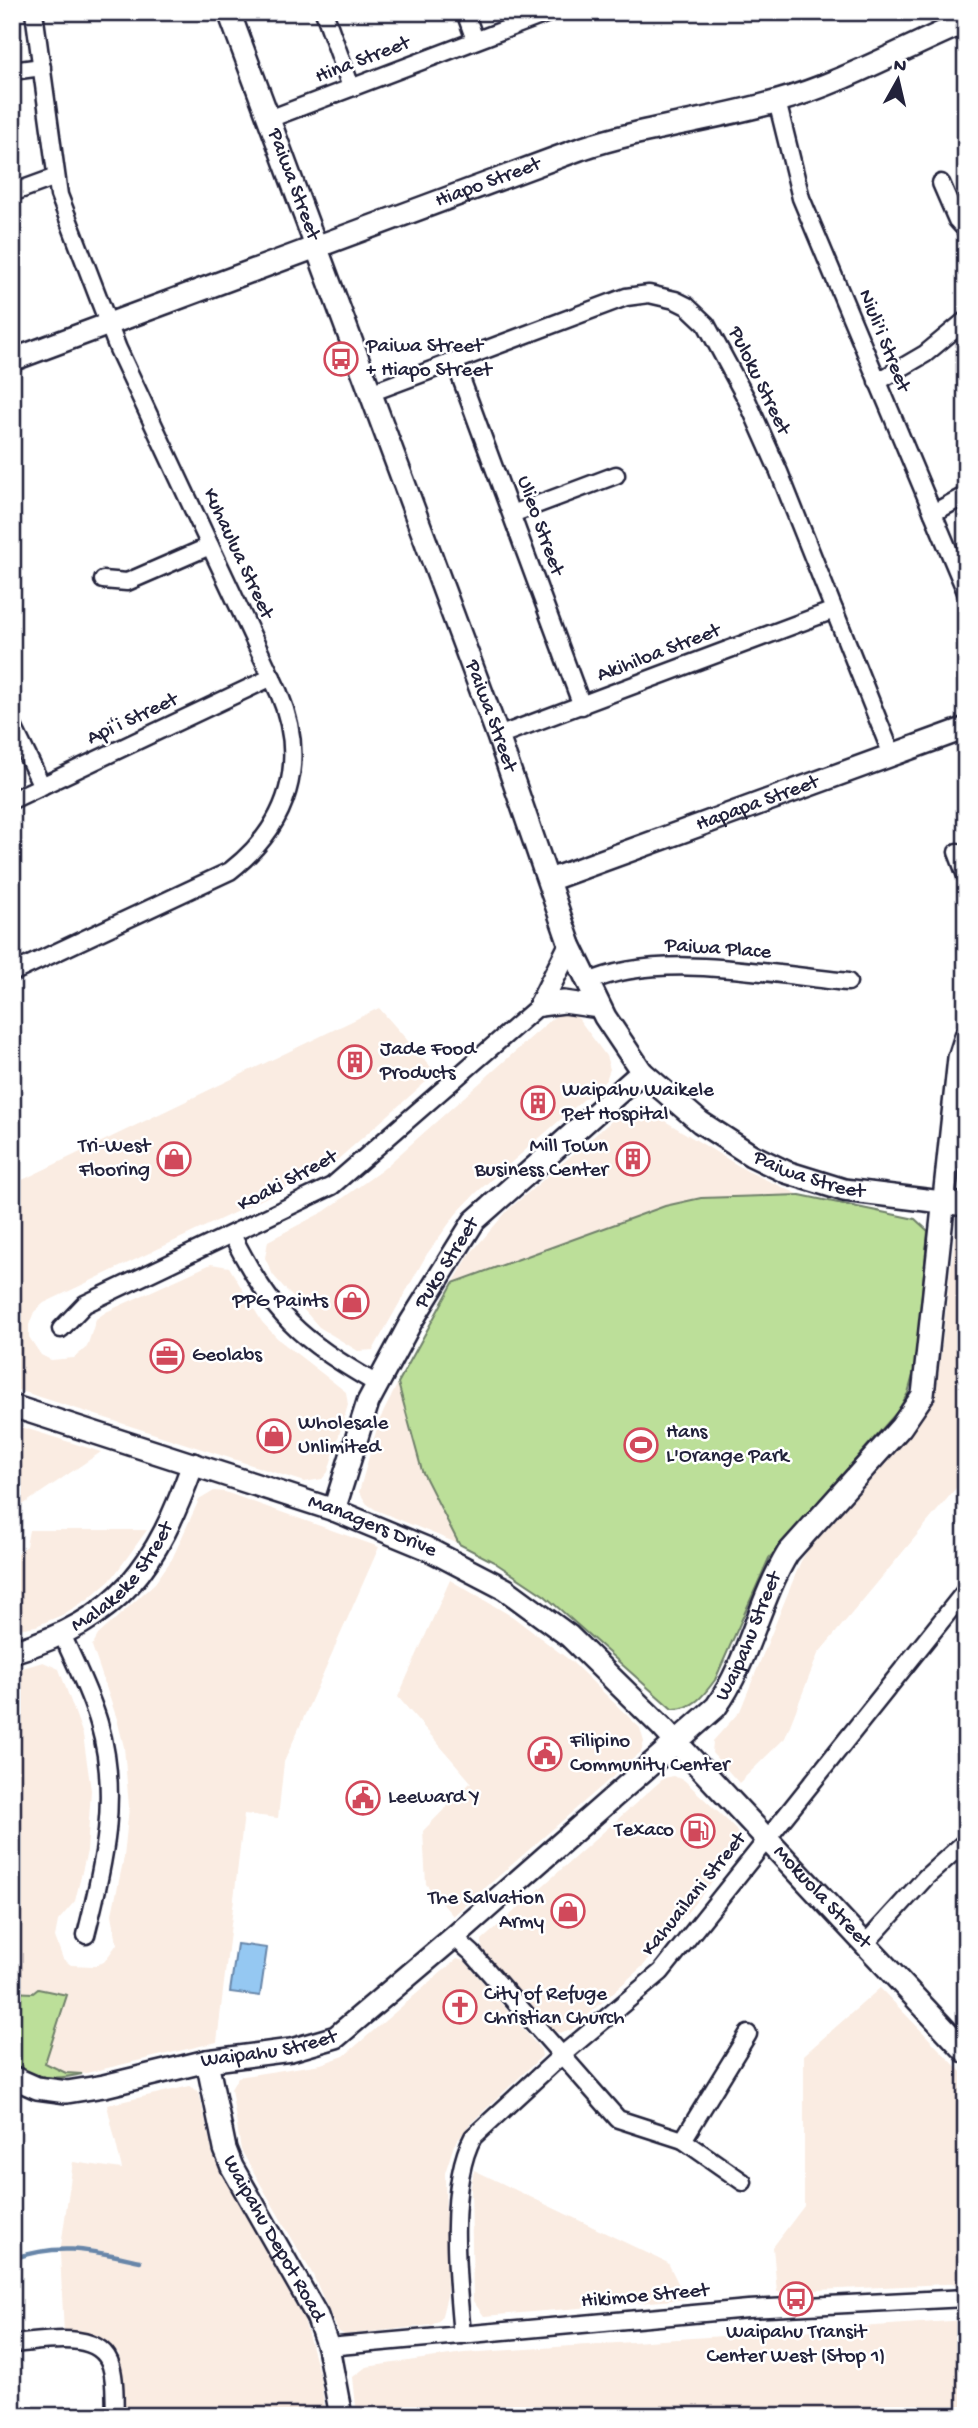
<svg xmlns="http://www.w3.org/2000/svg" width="978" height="2428" font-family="'Gochi Hand',sans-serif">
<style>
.built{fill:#faece2}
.green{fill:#bcdf99;stroke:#6f806a;stroke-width:2}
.water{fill:#95c8f2;stroke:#6786a9;stroke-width:2}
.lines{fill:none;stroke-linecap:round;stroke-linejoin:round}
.stream{stroke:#6786a9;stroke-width:4.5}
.street-casing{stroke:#22223b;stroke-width:21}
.secondary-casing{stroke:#22223b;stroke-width:26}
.street{stroke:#fff;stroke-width:16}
.secondary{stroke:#fff;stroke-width:21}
.labels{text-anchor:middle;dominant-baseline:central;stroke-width:5;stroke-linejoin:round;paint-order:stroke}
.street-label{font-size:21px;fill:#22223b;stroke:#fff}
.poi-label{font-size:21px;fill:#22223b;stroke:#fff;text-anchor:start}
</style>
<rect width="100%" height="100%" fill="#fff"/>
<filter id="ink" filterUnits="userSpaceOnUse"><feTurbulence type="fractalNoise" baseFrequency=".0143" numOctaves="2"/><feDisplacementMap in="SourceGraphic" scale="14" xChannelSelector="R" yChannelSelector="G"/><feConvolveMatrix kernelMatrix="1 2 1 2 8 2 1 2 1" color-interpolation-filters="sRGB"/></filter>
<g filter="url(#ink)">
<g class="built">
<path d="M379 1008 436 1073 328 1168 44 1303 34 1312 29 1325V1337L41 1355 51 1360 74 1358 87 1347 96 1319 106 1312 211 1264 229 1267 262 1322 279 1340 346 1392 348 1405 328 1472 322 1479 304 1482 12 1388V1185Z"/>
<path d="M566 1012 578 1018 606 1056 610 1069 606 1080 476 1193 456 1214 427 1254 373 1350 358 1351 319 1327 273 1275 265 1258 268 1241 325 1211 382 1170 553 1018Z"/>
<path d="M642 1107 747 1171 800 1195 701 1198 665 1206 453 1283 470 1254 508 1210 622 1112Z"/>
<path d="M966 1219V1476L818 1654 785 1738 739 1783 712 1753 713 1741 740 1711 801 1561 812 1544 932 1404 936 1395 955 1234Z"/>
<path d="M398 1383 422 1471 459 1544 376 1510 367 1504 359 1492 379 1421Z"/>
<path d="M12 1424 101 1452 21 1506 12 1500Z"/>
<path d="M214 1491 225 1492 379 1547 284 1762 278 1818 244 1814 217 2042 82 2074 66 2073 52 2068 12 2043V1671L43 1662 59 1669 83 1735 91 1790 87 1851 75 1901 58 1921 55 1937 63 1959 71 1965 93 1966 104 1962 117 1944 112 1914 124 1857 129 1807 124 1747 117 1719 92 1646 98 1635 155 1583 172 1559 199 1500Z"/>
<path d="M29 1530H147L113 1577 88 1599 62 1615 36 1626 12 1630V1558L26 1546Z"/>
<path d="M450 1580 513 1617 572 1662 640 1728 644 1742 641 1752 453 1916 426 1884 423 1831 471 1782 398 1697Z"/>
<path d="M673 1776 684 1780 734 1827 740 1837 737 1852 644 1965 571 2030 562 2033 553 2031 482 1949V1940L664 1778Z"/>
<path d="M457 1959 465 1961 541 2050 542 2056 470 2124 454 2145 445 2173 447 2296 441 2319 432 2325 344 2335 338 2331 313 2275 241 2150 231 2089 238 2077 321 2064 344 2056Z"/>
<path d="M880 1988 966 2077V2283L777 2292 773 2247 804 2206V2055Z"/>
<path d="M190 2086 199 2092 213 2155 221 2173 304 2320 320 2377 326 2416H126L119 2354 100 2337 64 2334 60 2253 73 2162 122 2169 107 2105Z"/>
<path d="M474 2170 668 2263 686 2299 484 2316 473 2301 471 2186Z"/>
<path d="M966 2320V2416H357L353 2377 366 2367 464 2353Z"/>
</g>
<g class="green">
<path d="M800 1195 915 1219 928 1231 915 1368 908 1393 898 1411 769 1558 715 1680C704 1695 693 1710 672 1709L545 1596 494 1562 459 1544 422 1471 398 1383 453 1283 665 1206 701 1198Z"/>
<path d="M38 1989 67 1995 45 2063 66 2073 82 2074C57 2080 36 2079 12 2066V1992L33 1993Z"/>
</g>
<path class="water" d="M237 1944 267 1948 260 1996 230 1992Z"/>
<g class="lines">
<path class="stream" d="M12 2259C61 2242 92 2251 140 2261"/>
<defs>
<g id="street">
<path d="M324 12 351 87"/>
<path d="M465 12 475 40"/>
<path d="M12 71 42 67"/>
<path d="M777 101 801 198 966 592"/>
<path d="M269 119 551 12"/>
<path d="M941 183 957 220 966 230"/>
<path d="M12 193 56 177"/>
<path d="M455 362 582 706"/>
<path d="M877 382 925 354 966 320"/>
<path d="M370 393 626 297 649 294 675 300 687 306 706 324 747 400 779 472 892 755"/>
<path d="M933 513 966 495"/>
<path d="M512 514 616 475"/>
<path d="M103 580 127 582 210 546"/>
<path d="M12 724 42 786"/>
<path d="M498 736 834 610"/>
<path d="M12 800 272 677"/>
<path d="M957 852 966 876"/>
<path d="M12 973 230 871C289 825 308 762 279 693L118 349 59 195 34 12"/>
<path d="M587 983C657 950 772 975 848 982"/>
<path d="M232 1235C274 1317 298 1338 377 1384"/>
<path d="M61 1329 85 1304 332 1186 540 1005"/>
<path d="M62 1634C75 1664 90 1692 99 1723 120 1795 104 1864 86 1935"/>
<path d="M454 1937 472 1953 618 2119 683 2140 743 2182"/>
<path d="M865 1944 926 1877 966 1841"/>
<path d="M683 2140 748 2034"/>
<path d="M462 2335C457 2280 447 2185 473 2137L562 2055 661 1972 966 1590"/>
<path d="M12 2344C41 2342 101 2328 111 2366 116 2381 114 2400 115 2416"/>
<path d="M328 2347 748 2309 966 2298"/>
</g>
<g id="secondary">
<path id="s1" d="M229 12 498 736 570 945 605 1017 642 1072 700 1122 751 1155 786 1172 844 1190 966 1205"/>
<path id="s2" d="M12 360 580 149C645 127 713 120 778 101 843 83 904 48 966 22"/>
<path id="s3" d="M549 880 966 728"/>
<path d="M540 1005 570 945"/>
<path d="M540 1005 564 1002 599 1007"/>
<path id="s4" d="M12 1406 334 1510 426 1548 505 1589 569 1636 662 1727 966 2052"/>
<path id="s5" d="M334 1510 368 1402 411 1322 474 1221 642 1072"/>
<path id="s6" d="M12 1652C121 1620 157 1565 193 1464"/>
<path id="s7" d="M207 2061 225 2149 232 2167 317 2316 328 2347 341 2416"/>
<path id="s8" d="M12 2077 37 2088 67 2092 104 2086 207 2061 291 2050 336 2037 454 1937 716 1707C749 1661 758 1602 788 1553L901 1427 923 1395 959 1058 966 1036"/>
</g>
</defs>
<use href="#street" class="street-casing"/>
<use href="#secondary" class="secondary-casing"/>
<use href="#street" class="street"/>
<use href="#secondary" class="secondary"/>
</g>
</g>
<defs>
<symbol id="bus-ring" viewBox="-11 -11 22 22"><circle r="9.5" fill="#fff" stroke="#d1495b" stroke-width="1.5"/><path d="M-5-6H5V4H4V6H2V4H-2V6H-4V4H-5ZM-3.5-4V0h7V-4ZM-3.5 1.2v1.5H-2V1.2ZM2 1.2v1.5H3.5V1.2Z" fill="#d1495b"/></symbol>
<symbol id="building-ring" viewBox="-11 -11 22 22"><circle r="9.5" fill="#fff" stroke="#d1495b" stroke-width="1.5"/><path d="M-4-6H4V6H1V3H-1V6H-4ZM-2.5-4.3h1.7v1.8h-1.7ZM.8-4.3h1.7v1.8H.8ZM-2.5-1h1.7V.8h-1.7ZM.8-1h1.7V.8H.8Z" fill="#d1495b"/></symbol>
<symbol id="shop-ring" viewBox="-11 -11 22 22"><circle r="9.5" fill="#fff" stroke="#d1495b" stroke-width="1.5"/><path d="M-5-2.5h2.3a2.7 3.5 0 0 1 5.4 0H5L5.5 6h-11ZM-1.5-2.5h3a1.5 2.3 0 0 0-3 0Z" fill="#d1495b"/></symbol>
<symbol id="office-ring" viewBox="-11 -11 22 22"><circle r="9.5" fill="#fff" stroke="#d1495b" stroke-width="1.5"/><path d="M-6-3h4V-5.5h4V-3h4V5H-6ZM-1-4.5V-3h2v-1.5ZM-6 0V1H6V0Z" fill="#d1495b"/></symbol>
<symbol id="stadium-ring" viewBox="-11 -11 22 22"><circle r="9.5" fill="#fff" stroke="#d1495b" stroke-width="1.5"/><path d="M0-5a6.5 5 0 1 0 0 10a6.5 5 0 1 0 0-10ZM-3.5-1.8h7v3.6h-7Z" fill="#d1495b"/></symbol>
<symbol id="civic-ring" viewBox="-11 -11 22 22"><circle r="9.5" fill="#fff" stroke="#d1495b" stroke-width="1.5"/><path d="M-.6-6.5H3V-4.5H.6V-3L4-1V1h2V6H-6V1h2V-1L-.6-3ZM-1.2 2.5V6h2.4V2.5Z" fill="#d1495b"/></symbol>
<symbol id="fuel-ring" viewBox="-11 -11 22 22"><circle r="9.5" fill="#fff" stroke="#d1495b" stroke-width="1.5"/><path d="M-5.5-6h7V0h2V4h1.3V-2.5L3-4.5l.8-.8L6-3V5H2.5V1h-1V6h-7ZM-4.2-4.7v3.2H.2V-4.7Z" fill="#d1495b"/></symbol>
<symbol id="church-ring" viewBox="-11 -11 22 22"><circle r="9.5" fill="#fff" stroke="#d1495b" stroke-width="1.5"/><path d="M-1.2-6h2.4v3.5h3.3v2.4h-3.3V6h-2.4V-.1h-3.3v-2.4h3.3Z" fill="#d1495b"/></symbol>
</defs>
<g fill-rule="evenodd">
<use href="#bus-ring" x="322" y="340" width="38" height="38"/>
<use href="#building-ring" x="336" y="1043" width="38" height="38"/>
<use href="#building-ring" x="519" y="1084" width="38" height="38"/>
<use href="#shop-ring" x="155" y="1140" width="38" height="38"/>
<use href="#building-ring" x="614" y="1140" width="38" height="38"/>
<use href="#shop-ring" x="333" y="1283" width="38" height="38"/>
<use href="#office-ring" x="148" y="1337" width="38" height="38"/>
<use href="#shop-ring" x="255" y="1417" width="38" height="38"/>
<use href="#stadium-ring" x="622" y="1426" width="38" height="38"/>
<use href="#civic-ring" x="526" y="1735" width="38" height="38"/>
<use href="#civic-ring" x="344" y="1779" width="38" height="38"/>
<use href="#fuel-ring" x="679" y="1812" width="38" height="38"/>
<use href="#shop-ring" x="549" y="1892" width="38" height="38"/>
<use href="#church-ring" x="441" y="1988" width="38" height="38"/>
<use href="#bus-ring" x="777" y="2280" width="38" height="38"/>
</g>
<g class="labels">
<g class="street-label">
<text transform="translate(363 61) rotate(-21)">Hina Street</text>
<text stroke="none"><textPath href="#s2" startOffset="508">Hiapo Street</textPath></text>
<text stroke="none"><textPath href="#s1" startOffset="184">Paiwa Street</textPath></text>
<text transform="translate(883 341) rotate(68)">Niuli'i Street</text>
<text transform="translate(758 381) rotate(64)">Puloku Street</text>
<text transform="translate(539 526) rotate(70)">Ulieo Street</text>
<text transform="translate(237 554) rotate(65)">Kuhaulua Street</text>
<text transform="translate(659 654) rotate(-21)">Akihiloa Street</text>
<text stroke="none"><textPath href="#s1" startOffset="751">Paiwa Street</textPath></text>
<text transform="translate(133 720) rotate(-25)">Apiʻi Street</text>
<text stroke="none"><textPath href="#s3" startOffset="222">Hapapa Street</textPath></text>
<text transform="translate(718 950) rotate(4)">Paiwa Place</text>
<text stroke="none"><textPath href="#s1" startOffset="1339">Paiwa Street</textPath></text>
<text transform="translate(288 1182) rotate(-28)">Koaki Street</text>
<text stroke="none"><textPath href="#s5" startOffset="273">Puko Street</textPath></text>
<text stroke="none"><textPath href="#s4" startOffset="380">Managers Drive</textPath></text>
<text stroke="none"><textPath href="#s6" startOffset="138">Malakeke Street</textPath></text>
<text stroke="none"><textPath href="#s8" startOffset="914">Waipahu Street</textPath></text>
<text transform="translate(695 1895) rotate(-51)">Kahuailani Street</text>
<text stroke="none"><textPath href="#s4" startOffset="970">Mokuola Street</textPath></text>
<text stroke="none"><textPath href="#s8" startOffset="264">Waipahu Street</textPath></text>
<text stroke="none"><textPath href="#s7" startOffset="192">Waipahu Depot Road</textPath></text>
<text transform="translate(645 2297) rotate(-5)">Hikimoe Street</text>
</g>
<g class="poi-label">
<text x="366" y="347">Paiwa Street<tspan x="366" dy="24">+ Hiapo Street</tspan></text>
<text x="380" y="1050">Jade Food<tspan x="380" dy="24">Products</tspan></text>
<text x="562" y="1091">Waipahu Waikele<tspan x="562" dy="24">Pet Hospital</tspan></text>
<text x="150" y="1147" text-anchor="end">Tri-West<tspan x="150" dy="24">Flooring</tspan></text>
<text x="608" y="1147" text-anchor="end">Mill Town<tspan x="608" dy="24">Business Center</tspan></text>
<text x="328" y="1302" text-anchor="end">PPG Paints</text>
<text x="192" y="1356">Geolabs</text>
<text x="298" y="1424">Wholesale<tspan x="298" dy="24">Unlimited</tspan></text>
<text x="666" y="1433">Hans<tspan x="666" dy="24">L'Orange Park</tspan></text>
<text x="570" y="1742">Filipino<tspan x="570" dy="24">Community Center</tspan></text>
<text x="388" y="1798">Leeward Y</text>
<text x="674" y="1831" text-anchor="end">Texaco</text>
<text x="544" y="1899" text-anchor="end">The Salvation<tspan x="544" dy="24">Army</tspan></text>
<text x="484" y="1995">City of Refuge<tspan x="484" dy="24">Christian Church</tspan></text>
<text x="796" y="2333" text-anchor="middle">Waipahu Transit<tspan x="796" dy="24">Center West (Stop 1)</tspan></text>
</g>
</g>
<rect width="978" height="2428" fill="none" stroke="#fff" stroke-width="42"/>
<rect x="21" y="21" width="936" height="2386" fill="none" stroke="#22223b" stroke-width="2.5" filter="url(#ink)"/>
<g transform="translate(898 80) rotate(8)" stroke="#ffffff" stroke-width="5" paint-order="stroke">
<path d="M0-5L12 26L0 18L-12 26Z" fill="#22223b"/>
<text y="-10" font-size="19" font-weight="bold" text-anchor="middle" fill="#22223b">N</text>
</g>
</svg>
